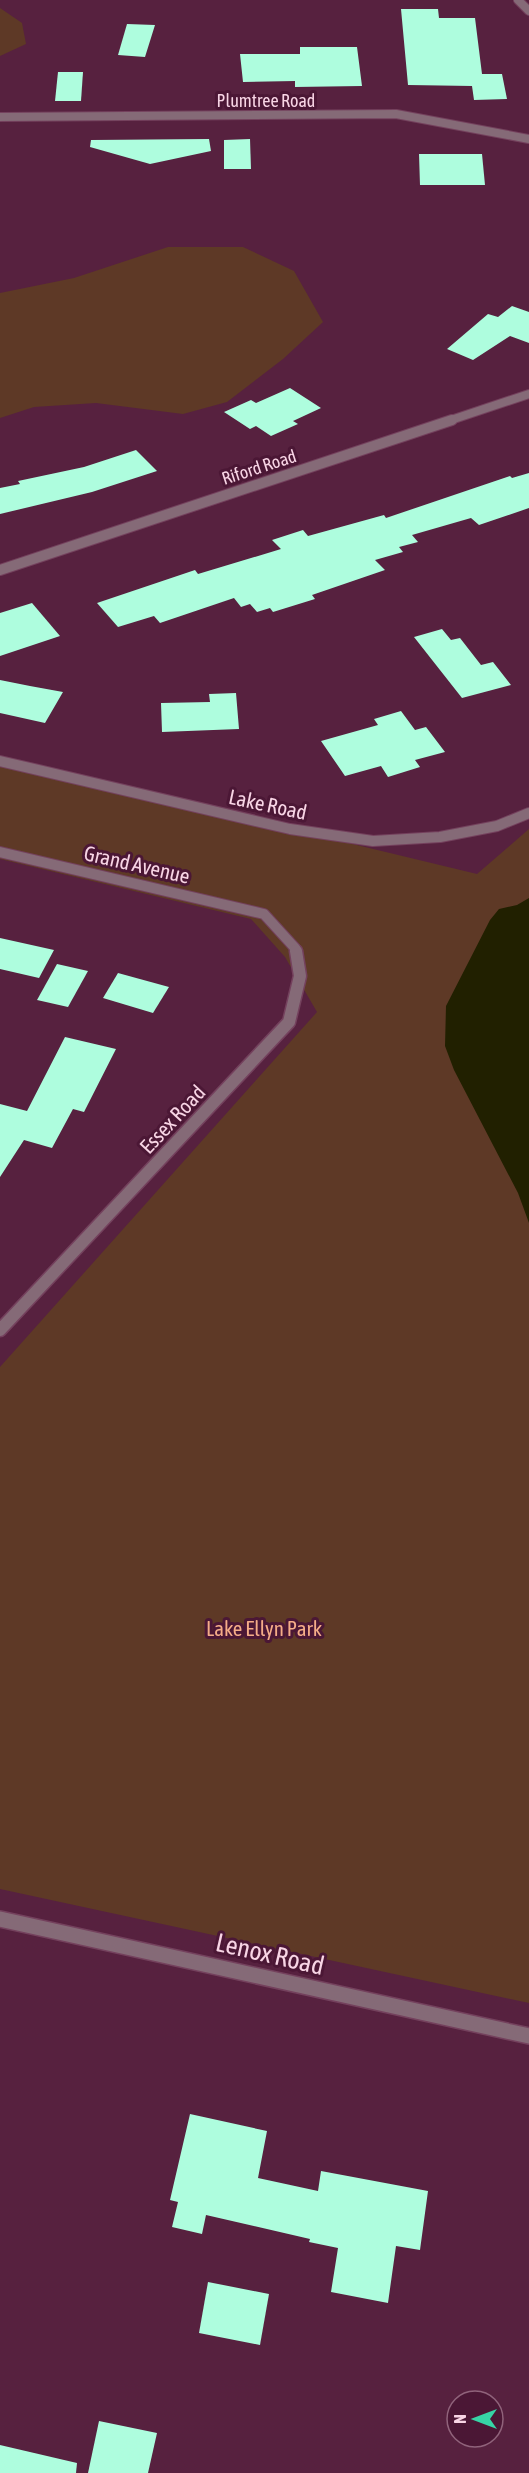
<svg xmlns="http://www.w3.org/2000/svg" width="529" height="2473" font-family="'Asap Condensed',sans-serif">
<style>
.green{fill:#5e3926}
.water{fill:#212000}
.building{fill:#aefdde}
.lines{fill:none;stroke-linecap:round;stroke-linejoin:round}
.minor-far3-casing{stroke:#74415d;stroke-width:10}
.minor-far2-casing{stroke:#74415d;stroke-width:12}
.minor-far1-casing{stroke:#74415d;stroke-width:15}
.minor-casing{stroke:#74415d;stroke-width:18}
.tertiary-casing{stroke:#74415d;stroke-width:10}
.minor-far3{stroke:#856a77;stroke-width:8}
.minor-far2{stroke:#856a77;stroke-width:10}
.minor-far1{stroke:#856a77;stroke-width:12}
.minor{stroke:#856a77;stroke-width:15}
.tertiary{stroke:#856a77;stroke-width:8}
.labels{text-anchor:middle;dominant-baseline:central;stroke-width:6;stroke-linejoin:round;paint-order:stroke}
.far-street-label{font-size:18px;fill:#f8d5e5;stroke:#4b1735}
.street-label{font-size:21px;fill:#f8d5e5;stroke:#4b1735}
.park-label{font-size:21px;fill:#f5ad88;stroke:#4b1735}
.near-street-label{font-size:26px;fill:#f8d5e5;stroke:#4b1735}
</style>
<rect width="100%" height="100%" fill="#57213f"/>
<g class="green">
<path d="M0 8 22 23 26 44 0 56Z"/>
<path d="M168 247H243L294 271 323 322 283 359 227 402 183 414 96 403 34 407 0 418V293L74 278Z"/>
<path d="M0 759 477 874 529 829V2003L0 1889V1367L317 1012 285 957 251 919 0 859Z"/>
</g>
<path class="water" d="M529 898V1223L518 1193 454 1070 445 1046 446 1006 490 920 499 909 517 905Z"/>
<g class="building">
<path d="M401 9H438L439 18H475L482 74H502L507 99 474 100 472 86 408 85Z"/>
<path d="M127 24 155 25 145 57 118 55Z"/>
<path d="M300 47H357L362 86 295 87V81L243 82 240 54H300Z"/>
<path d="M58 72H83L81 101H55Z"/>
<path d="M209 139 211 151 150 164 90 147 91 140Z"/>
<path d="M250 139 251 169H224V140Z"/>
<path d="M419 154H482L485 185H420Z"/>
<path d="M512 306 529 312V343L510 336 473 360 447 349 488 314 498 317Z"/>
<path d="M290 388 321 408 293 421 298 424 271 436 256 426 250 429 224 412 251 400 256 403Z"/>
<path d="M136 450 157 471 92 492 0 514V488L20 484 18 481 84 467Z"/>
<path d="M529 473V508L479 525 471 518 412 535 418 542 399 547 403 552 375 560 385 570 312 595 315 599 273 612 270 608 257 612 250 604 241 607 234 598 160 623 154 616 118 627 97 603 195 570 198 574 281 549 272 540 303 530 308 536 384 515 386 518 510 476 512 478Z"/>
<path d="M32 603 60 636 0 656V613Z"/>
<path d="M442 629 451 640 460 638 481 665 493 662 511 685 462 698 414 637Z"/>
<path d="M0 680 30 686 63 692 45 723 0 713Z"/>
<path d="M236 693 239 729 162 732 161 703 210 702 209 694Z"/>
<path d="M401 711 415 730 426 727 445 752 415 760 420 767 388 777 381 766 345 776 321 741 378 725 374 719Z"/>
<path d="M0 938 54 950 39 978 0 969Z"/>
<path d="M57 964 88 971 68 1007 37 1000Z"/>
<path d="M118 973 169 987 153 1013 103 998Z"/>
<path d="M65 1037 116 1049 84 1112 73 1109 52 1148 24 1140 0 1177V1104L27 1111Z"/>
<path d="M190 2114 267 2131 258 2178 318 2191 321 2171 428 2191 420 2250 396 2246 388 2303 331 2292 338 2248 309 2242 310 2239 206 2215 202 2234 172 2227 178 2202 170 2200Z"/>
<path d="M208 2282 269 2294 260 2345 199 2333Z"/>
<path d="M99 2421 157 2433 148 2473H88Z"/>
<path d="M0 2445 77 2463 76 2473H0Z"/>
</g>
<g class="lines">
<defs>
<g id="minor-far3">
<path d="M0 117 396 114 529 139"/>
<path d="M448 421 529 394"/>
</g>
<g id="minor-far2">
<path d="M0 570 452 420"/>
<path d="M0 761 290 829 373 841 440 837 497 826 529 813"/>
<path d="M0 852 264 914 295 948 296 952"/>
</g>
<path id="minor-far1" d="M0 1330 289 1022 300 976 296 951"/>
<path id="minor" d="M0 1919 529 2036"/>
<path id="tertiary" d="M518 0 529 11"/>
</defs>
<use href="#minor-far3" class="minor-far3-casing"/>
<use href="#minor-far2" class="minor-far2-casing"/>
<use href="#minor-far1" class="minor-far1-casing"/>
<use href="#minor" class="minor-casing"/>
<use href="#tertiary" class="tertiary-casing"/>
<use href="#minor-far3" class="minor-far3"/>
<use href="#minor-far2" class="minor-far2"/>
<use href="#minor-far1" class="minor-far1"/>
<use href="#minor" class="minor"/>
<use href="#tertiary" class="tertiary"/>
</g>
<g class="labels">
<g class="far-street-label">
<text x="266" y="100">Plumtree Road</text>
<text transform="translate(259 467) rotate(-18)">Riford Road</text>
</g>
<g class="street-label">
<text transform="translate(268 804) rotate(12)">Lake Road</text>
<text transform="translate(137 864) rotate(13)">Grand Avenue</text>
<text transform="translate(172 1119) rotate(-47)">Essex Road</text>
</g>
<g class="park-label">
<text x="264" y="1628">Lake Ellyn Park</text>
</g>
<g class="near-street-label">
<text transform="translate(270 1954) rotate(13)">Lenox Road</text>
</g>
</g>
<g transform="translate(475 2419) rotate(270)"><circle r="28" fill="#4b1735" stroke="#90637b" stroke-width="1.5"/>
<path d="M0-4.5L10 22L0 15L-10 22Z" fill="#37d4a6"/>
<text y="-9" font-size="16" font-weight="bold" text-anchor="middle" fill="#f8d5e5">N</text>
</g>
</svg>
